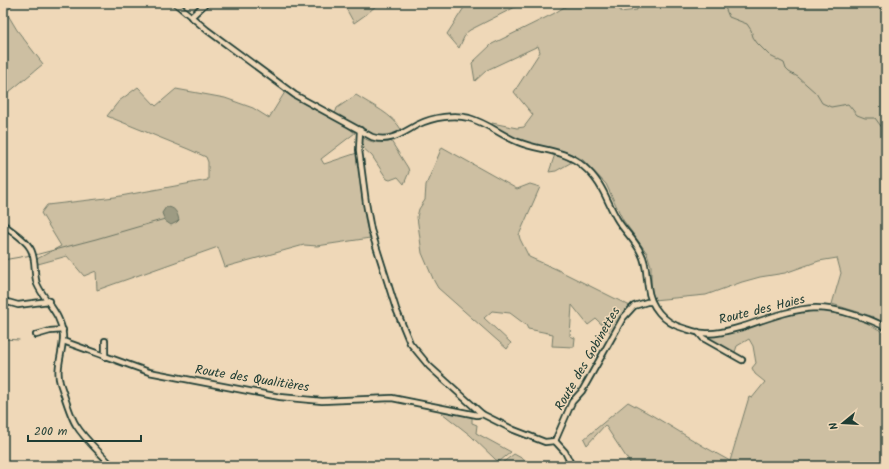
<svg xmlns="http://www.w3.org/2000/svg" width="889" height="469" font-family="Kalam,sans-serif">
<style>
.green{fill:#cdbfa2;stroke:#767e6b}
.water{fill:#9d9b83;stroke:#6b7563}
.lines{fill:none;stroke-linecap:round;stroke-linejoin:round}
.stream{stroke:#6b7563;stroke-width:1}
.minor-casing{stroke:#1f3d34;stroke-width:8}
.minor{stroke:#efd8b8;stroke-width:4.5}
.labels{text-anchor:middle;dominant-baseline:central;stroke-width:3;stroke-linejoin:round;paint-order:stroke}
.street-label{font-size:13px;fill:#1f3d34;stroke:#efd8b8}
</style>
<rect width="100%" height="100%" fill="#efd8b8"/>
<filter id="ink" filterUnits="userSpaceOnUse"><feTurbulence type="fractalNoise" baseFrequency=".025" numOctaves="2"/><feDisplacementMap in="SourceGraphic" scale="8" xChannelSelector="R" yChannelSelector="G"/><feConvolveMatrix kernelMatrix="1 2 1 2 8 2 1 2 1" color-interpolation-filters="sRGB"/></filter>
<g filter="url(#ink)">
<g class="green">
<path d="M3 3H12L5 10 17 30 43 64 3 97Z"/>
<path d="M343 3H379L368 13 354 23Z"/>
<path d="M467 3H523L470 30 466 33 459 48 447 34Z"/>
<path d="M571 3H621L620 12 637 10V3H886V324L871 316 832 304 841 273 837 258 819 261 785 273 760 277 742 282 706 295 653 300 651 289V266L647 253 623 220 606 184 583 160 574 155 566 152 534 146 523 142 495 128 492 125V123L517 128 524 127 533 115 514 92 540 52 538 46 487 70 475 81 472 63 492 44 553 14Z"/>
<path d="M138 87 156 106 176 89 225 98 253 108 269 118 285 92 310 107 342 123 355 133 321 159 324 164 357 153 366 224 370 238 317 246 304 245 225 267 218 247 97 290 96 271 84 276 67 256 38 264 37 259 61 246 41 213 47 205 115 197 208 180V162L206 157 188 149 107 116 119 101Z"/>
<path d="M356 95C371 105 393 114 402 131 392 136 386 139 375 136L335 114 337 108Z"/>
<path d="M362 137C371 143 381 144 391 141L408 168 409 172 404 184 398 177 390 180 387 179 372 156 361 146Z"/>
<path d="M442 147 517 189 530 184 540 187 519 235 520 239 529 257 556 269 630 306 621 316 612 334 596 319 588 325 572 305 570 336 575 338 574 347 552 346 553 334 528 329 526 325 510 313 492 311 484 318 511 343 507 349 438 288 434 281 422 253 417 217 419 209 425 200 426 185Z"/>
<path d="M555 154 572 162 556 171 549 172Z"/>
<path d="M819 310C842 313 868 320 886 335V466H632L605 425 587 445 584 439 628 402C663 420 695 443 730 461L749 397 752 398 765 382 755 374 752 368 756 363 753 346 749 339 737 346 734 355 707 339V337L730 332 785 315Z"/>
<path d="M441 411 472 417V423L477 425 476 433 511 452 500 461 496 460 470 435 442 413Z"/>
<path d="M514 454 536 466H507L502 463Z"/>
</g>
<path class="water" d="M166 207C175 207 177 212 179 220L177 222 171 225 165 221 162 213Z"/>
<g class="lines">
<g class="stream">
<path d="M721 3 724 5 729 17 747 24 751 30 753 37 757 43 770 56 784 63 786 69 789 72 798 77 816 93 822 103 831 107 848 104 857 115 865 118H875L883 129H886"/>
<path d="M3 15 15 3"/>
<path d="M35 255 96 239 165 219"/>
<path d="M3 260 32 255"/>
<path d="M3 339 19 340"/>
</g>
<defs>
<g id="minor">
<path d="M175 3 207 30 295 95 372 137C390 143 402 133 417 125 425 121 435 118 444 117 452 116 461 116 469 118 487 123 501 135 518 142 540 151 564 149 583 166 603 183 605 198 617 219 624 231 635 240 641 253 647 264 646 275 648 287 650 306 664 323 683 328 690 330 697 333 704 333 717 335 730 330 742 327 766 319 791 309 816 308 829 308 842 311 854 315 865 318 876 321 886 328"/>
<path d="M191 17 206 3"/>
<path d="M360 130 359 150 366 203 371 230 396 309 410 343 429 366 482 414 514 430 545 442 555 441"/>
<path d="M3 224C12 232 24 238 30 248 37 259 33 272 37 284 45 302 61 313 63 335 64 350 55 367 60 383 64 394 70 416 76 425 85 440 101 453 112 466"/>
<path d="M4 301 18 305 49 301"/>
<path d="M698 332 703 338 742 360"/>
<path d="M36 335 50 331 63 330"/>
<path d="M63 341 149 372 280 397 322 401 392 398 477 415 482 414"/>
<path d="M105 341V357"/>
<path d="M555 441 572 402 582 391 623 318 634 306 647 302H651"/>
<path d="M555 441 565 452 572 466"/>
</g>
</defs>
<use href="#minor" class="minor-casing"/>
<use href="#minor" class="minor"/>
</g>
</g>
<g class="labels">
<g class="street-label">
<text transform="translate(762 310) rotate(-14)">Route des Haies</text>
<text transform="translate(588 359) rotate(-60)">Route des Gobinettes</text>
<text transform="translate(252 379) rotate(9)">Route des Qualitières</text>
</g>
</g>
<rect width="889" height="469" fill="none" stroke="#efd8b8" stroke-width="16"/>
<rect x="8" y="8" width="873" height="453" fill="none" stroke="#1f3d34" stroke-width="1.5" filter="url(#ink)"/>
<g transform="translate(843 423) rotate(252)" stroke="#efd8b8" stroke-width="3" paint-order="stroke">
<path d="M0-3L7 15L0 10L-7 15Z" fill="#1f3d34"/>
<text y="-6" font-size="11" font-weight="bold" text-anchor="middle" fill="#1f3d34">N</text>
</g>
<path d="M28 435v6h113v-6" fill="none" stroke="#1f3d34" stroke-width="2"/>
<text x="34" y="435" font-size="12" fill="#1f3d34" stroke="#efd8b8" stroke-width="3" paint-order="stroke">200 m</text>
</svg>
